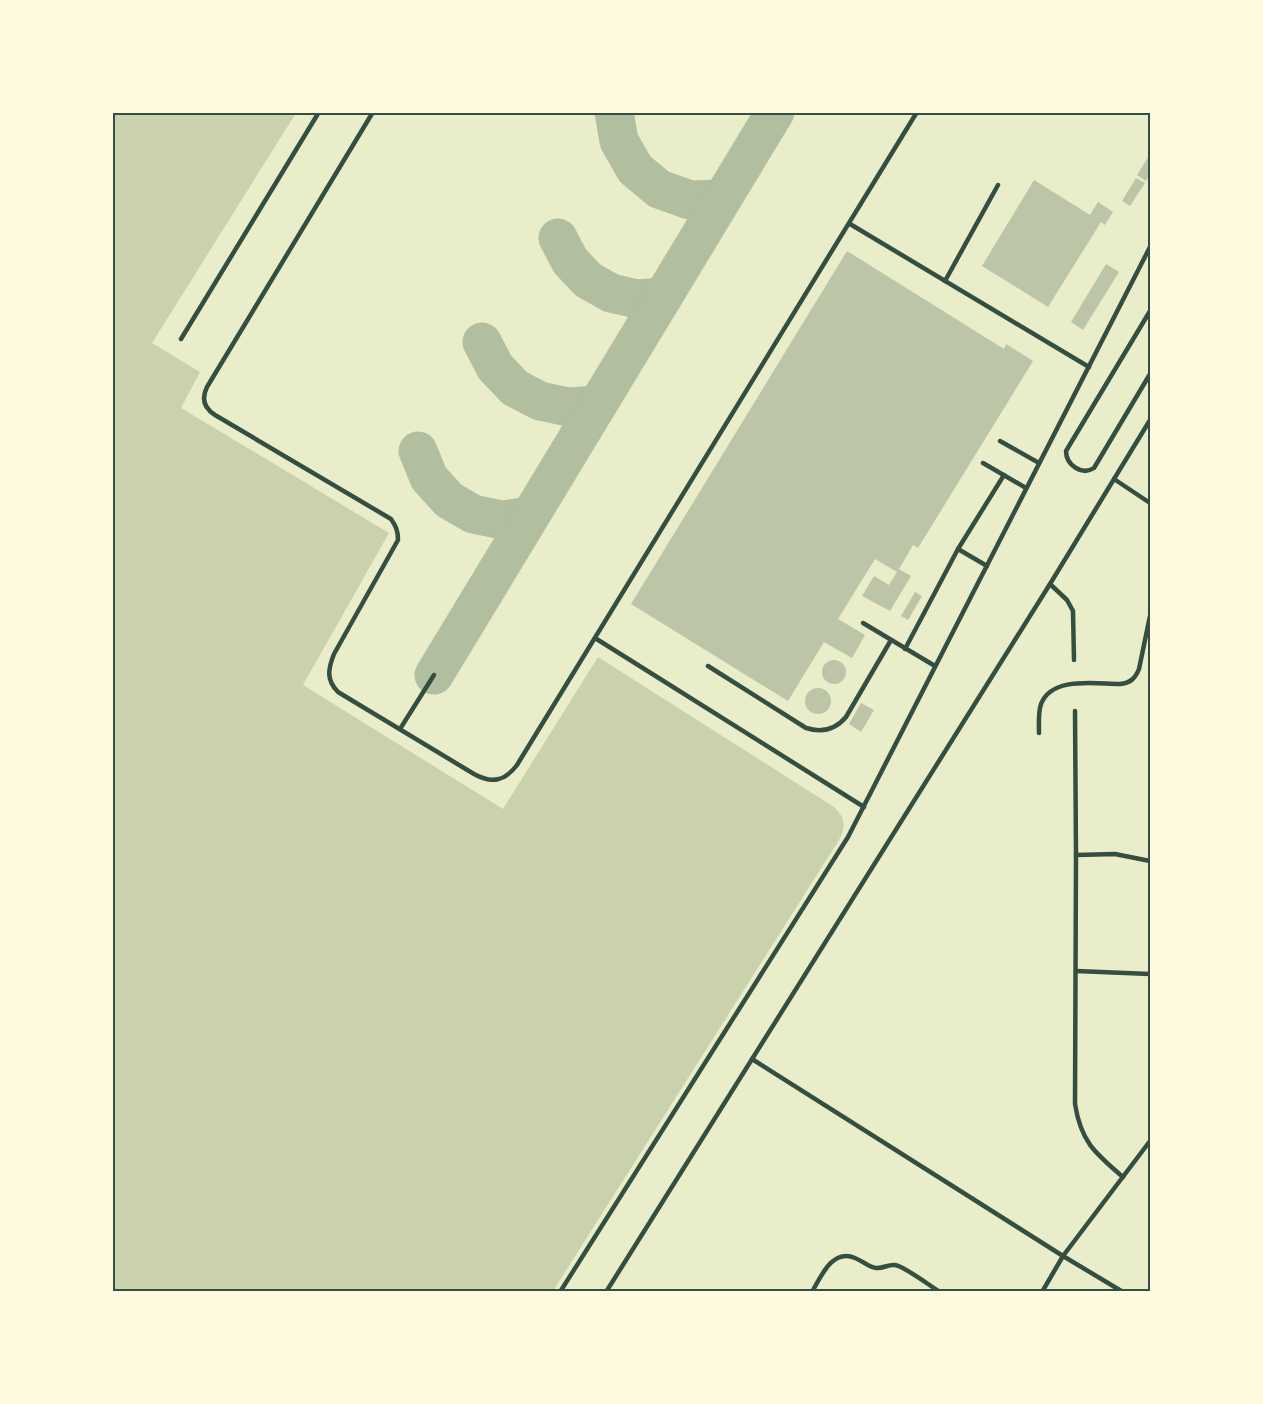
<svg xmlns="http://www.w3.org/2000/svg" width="1263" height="1404" font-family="'Space Grotesk',sans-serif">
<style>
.green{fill:#cad2ad}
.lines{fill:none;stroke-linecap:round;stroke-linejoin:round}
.taxiway{stroke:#b2bea0;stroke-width:39}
.building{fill:#bcc5a7}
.service{stroke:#344e41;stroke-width:4.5}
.neatline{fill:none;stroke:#344e41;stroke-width:2}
</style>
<rect width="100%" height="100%" fill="#e9edc9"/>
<path class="green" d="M113 112 296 113 152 343 200 372 181 408 389 533 303 685 503 809 598 657 834 807C845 817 846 827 839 840L553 1291H113Z"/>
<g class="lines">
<g class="taxiway">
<path d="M614 112 619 141 635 169 659 189 690 200 721 199"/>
<path d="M558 238 570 261 588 280 611 293 637 299 663 297"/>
<path d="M482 342 495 367 515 388 540 401 568 407 597 405"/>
<path d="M418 451 429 478 449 500 473 514 502 520 530 516"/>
<path d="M434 675 775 112"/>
</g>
</g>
<g class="building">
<path d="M1150 154V174L1146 181 1137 175Z"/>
<path d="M1136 178 1145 183 1130 206 1122 201Z"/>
<path d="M1034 180 1090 215 1098 202 1113 212 1105 225 1101 222 1048 307 982 266Z"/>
<path d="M847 251 1004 349 1006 344 1033 361 918 548 913 545 899 569 911 576 890 611 862 596 874 576 889 585 897 572 875 559 838 619 865 635 852 658 824 642 788 701 631 604Z"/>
<path d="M1106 264 1119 272 1083 330 1071 322Z"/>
<path d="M915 592 922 596 908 620 901 616Z"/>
<circle cx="834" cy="672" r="12"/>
<circle cx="818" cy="701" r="13"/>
<path d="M861 703 874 710 861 732 849 724Z"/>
</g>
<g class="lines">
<g class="service">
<path d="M373 112 207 387C201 399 204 408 215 415L391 519C396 526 398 531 398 540L334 654C328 669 326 680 338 692L474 774C492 784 505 781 517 765L917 112"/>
<path d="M850 224 1089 367"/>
<path d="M945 281 998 185"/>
<path d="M1150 311 1066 451C1066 465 1082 476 1094 468L1150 374"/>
<path d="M181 339 319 112"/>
<path d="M1000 441 1039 463"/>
<path d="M983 463 1026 488"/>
<path d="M1114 479 1150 503"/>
<path d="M958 549 987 566"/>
<path d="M1050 584 1067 600 1073 611 1074 660"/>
<path d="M863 623 935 666"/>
<path d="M595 638 864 807"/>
<path d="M905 649 958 549 1004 475"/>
<path d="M708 666 806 728C822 733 835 730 846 717L891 640"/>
<path d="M1075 711 1076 855 1075 1104C1081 1142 1095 1153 1123 1177"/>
<path d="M400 729 434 675"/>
<path d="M1039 733C1039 724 1038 713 1041 704 1052 676 1095 684 1120 684 1130 683 1135 679 1139 669L1150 616"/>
<path d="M1076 855 1115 854 1150 861"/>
<path d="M1076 971 1150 974"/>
<path d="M752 1059 1063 1256 1123 1292"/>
<path d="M560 1292 848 837 1150 247"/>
<path d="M606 1292 1050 584 1150 420"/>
<path d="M812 1292C821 1276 833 1248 855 1258 863 1261 868 1267 876 1268 883 1269 888 1264 895 1265 904 1266 930 1286 940 1292"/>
<path d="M1042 1292 1063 1256 1150 1141"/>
</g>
</g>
<rect width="1263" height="1404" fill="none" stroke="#fefae0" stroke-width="228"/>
<rect x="114" y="114" width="1035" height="1176" class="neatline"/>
</svg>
